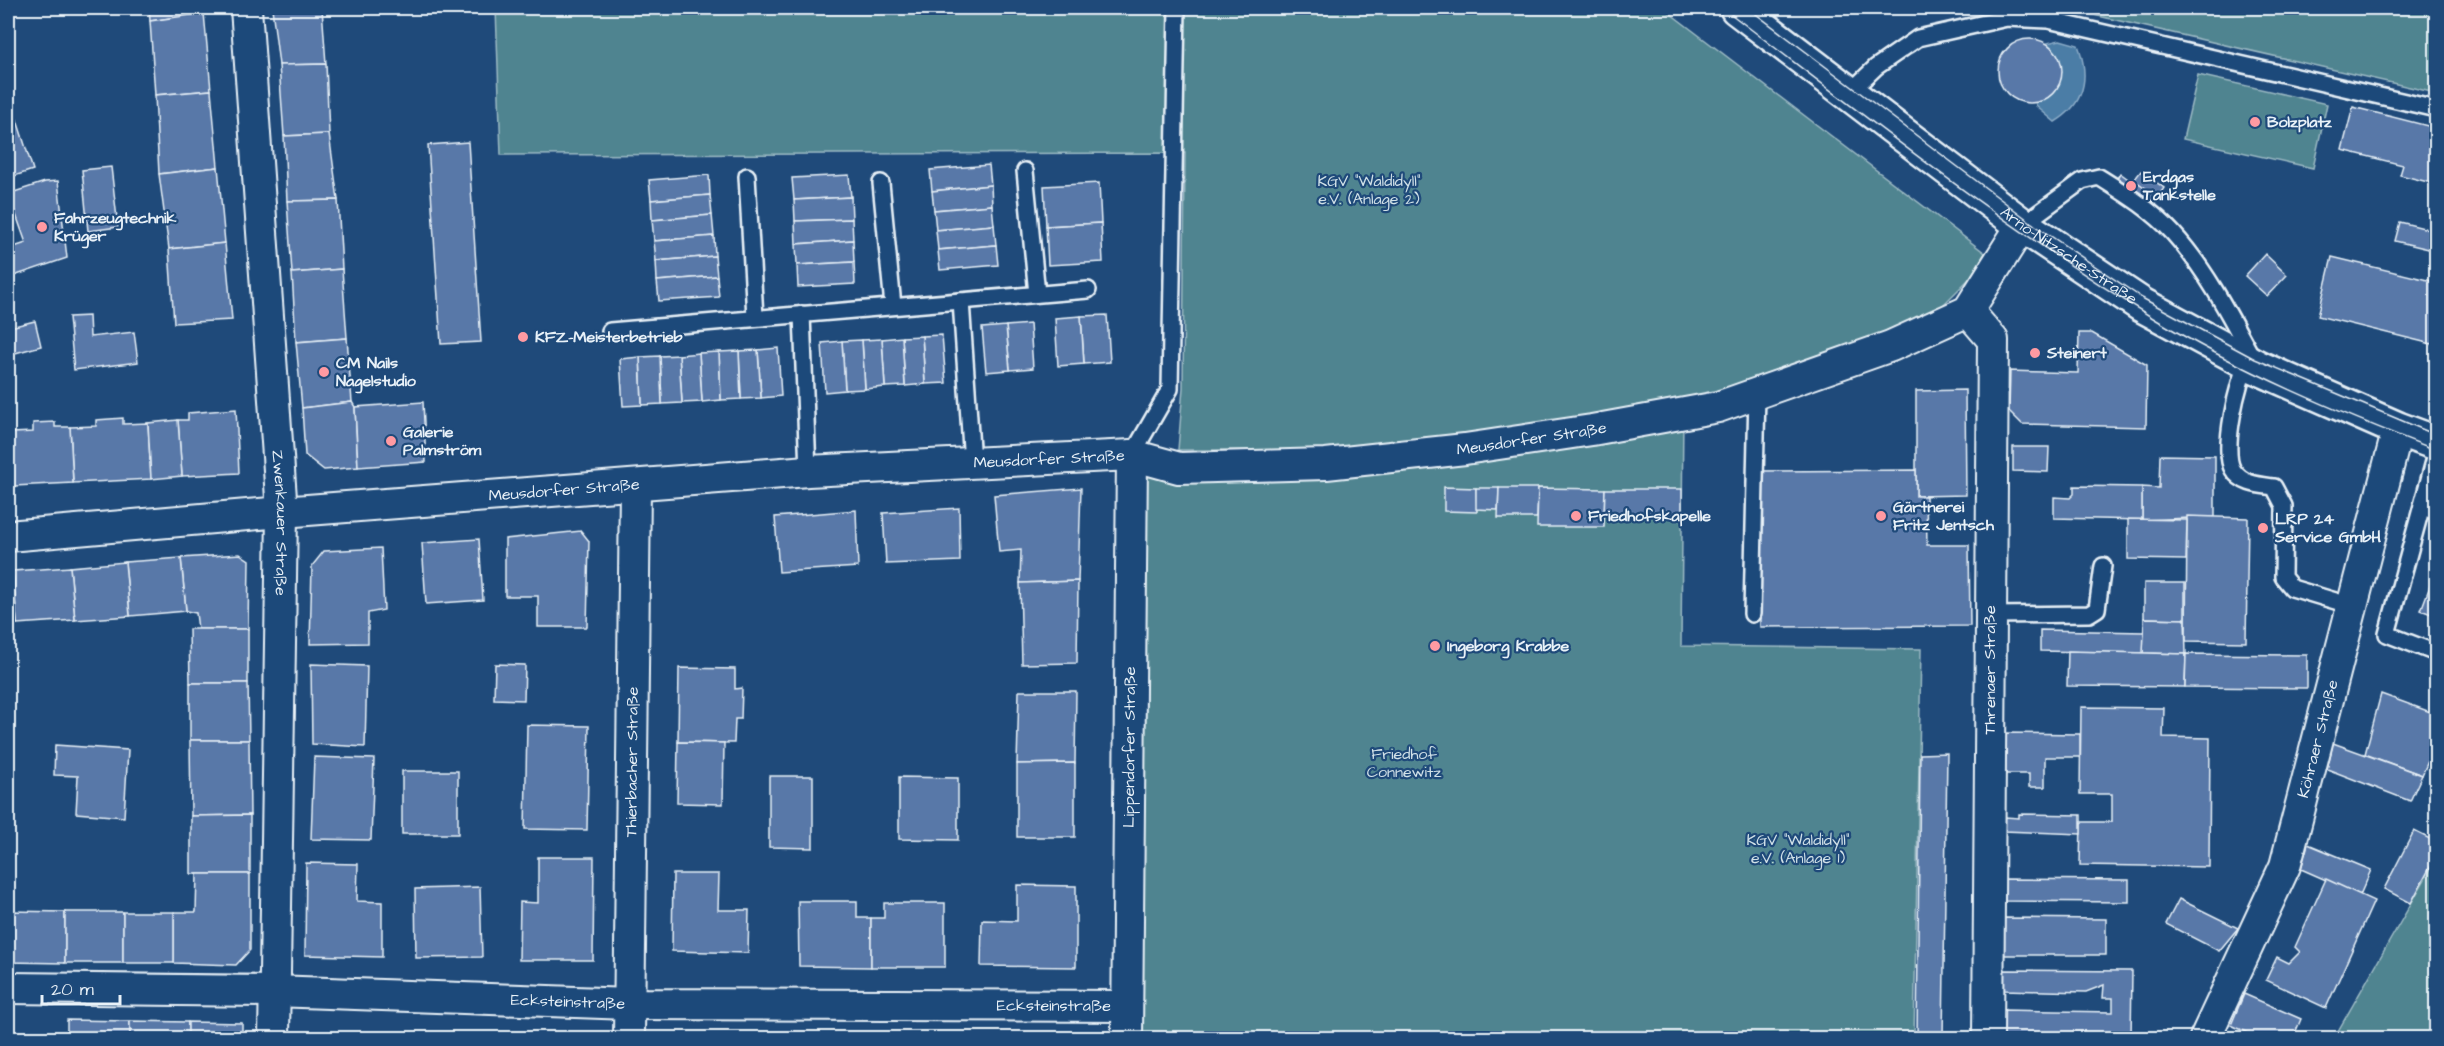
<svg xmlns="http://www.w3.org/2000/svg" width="2444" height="1046" font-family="'Architects Daughter',sans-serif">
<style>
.green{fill:#508490;stroke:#9cbac4;stroke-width:1.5}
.water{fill:#4c7da6;stroke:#8aabc7;stroke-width:1.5}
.building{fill:#5978a8;stroke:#e8f1f8;stroke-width:1.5}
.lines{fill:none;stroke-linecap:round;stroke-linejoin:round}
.service-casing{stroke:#e8f1f8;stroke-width:20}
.minor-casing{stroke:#e8f1f8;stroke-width:34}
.secondary-casing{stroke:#e8f1f8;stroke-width:38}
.service{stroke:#1f4a7a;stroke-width:15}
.minor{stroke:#1f4a7a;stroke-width:30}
.secondary{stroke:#1f4a7a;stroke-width:33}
.tram{stroke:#e8f1f8;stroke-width:1.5}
.poi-dot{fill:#ff9aa2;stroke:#1f4a7a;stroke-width:2}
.labels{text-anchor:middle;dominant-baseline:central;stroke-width:4.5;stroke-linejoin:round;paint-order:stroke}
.poi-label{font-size:16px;font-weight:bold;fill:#e8f1f8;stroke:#1f4a7a;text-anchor:start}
.park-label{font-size:16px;fill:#d1e1e8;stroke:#1f4a7a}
.street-label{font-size:16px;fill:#e8f1f8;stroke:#1f4a7a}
</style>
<rect width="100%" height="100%" fill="#1f4a7a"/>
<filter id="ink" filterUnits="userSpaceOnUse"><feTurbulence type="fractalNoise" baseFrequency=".0167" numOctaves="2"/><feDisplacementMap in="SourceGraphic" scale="12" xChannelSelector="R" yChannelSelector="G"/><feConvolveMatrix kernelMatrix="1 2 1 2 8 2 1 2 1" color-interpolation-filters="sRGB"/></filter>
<g filter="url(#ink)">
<g class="green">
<path d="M496 8H1663L1985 253 1970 278 1942 306 1843 353 1702 395 1524 428 1413 442 1312 450H1178L1183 388 1185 153 501 155Z"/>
<path d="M2063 8H2436V93Z"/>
<path d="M2198 75 2327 104 2313 168 2183 139Z"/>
<path d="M1683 413 1681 646 1921 649 1914 1038H1127L1132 455 1179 468Z"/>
<path d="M2436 860V1038H2334Z"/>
</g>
<path class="water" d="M2060 40 2078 45C2090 77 2085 104 2055 122L2036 106 2043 44Z"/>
<g class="building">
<path d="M149 8H203L204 13 150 21Z"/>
<path d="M272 8H322L326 64 279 65Z"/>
<path d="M204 13 211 90 155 95 150 21Z"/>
<circle cx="2030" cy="71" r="32"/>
<path d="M326 64 329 134 284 136 279 65Z"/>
<path d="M211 90 218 167 159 174 155 95Z"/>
<path d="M2353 107 2436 128V184L2400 175 2403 165 2342 150Z"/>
<path d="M15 114 33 170 8 178V117Z"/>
<path d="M329 134 338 200 287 201 284 136Z"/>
<path d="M468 142 481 342 441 344 428 145Z"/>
<path d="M989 165 991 185 932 191 930 170Z"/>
<path d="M111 167 118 227 88 231 82 170Z"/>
<path d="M218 167 225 243 169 249 159 174Z"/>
<path d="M2141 171 2164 188 2158 197 2134 180Z"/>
<path d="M2120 173 2135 184 2134 180 2160 198 2156 202 2146 199 2136 191 2134 195 2115 182Z"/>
<path d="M709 175 710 195 651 200 649 180Z"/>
<path d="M849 175 851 197 794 200 792 178Z"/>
<path d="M58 181 67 258 8 278V249L26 243 14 209 8 211V194L45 182Z"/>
<path d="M1099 183 1101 223 1046 226 1044 186Z"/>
<path d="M991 185 992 205 934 210 932 191Z"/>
<path d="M710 195 712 215 652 220 651 200Z"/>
<path d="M851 197 852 219 795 221 794 200Z"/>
<path d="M338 200 342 269 292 273 287 201Z"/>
<path d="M992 205 994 225 936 230 934 210Z"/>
<path d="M712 215 714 236 654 241 652 220Z"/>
<path d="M852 219 853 240 796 244 795 221Z"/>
<path d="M2400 222 2436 231 2433 250 2395 241Z"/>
<path d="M1101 223 1103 262 1048 265 1046 226Z"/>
<path d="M994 225 996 245 938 250 936 230Z"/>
<path d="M714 236 715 256 656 261 654 241Z"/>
<path d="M853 240 854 262 797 265 796 244Z"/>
<path d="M225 243 232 320 174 323 169 249Z"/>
<path d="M996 245 998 265 940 270 938 250Z"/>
<path d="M2265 254 2287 275 2267 296 2245 276Z"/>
<path d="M715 256 717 276 657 281 656 261Z"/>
<path d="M2332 257 2436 282V345L2318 316Z"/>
<path d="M854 262 855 284 798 287 797 265Z"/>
<path d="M342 269 347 338 296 342 292 273Z"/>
<path d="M717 276 719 297 659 301 657 281Z"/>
<path d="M1107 315 1110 362 1084 364 1081 316Z"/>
<path d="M89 316 90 337 134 332 138 362 74 370 69 317Z"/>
<path d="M1081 316 1084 364 1058 366 1055 318Z"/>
<path d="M35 321 41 346 8 355 10 327Z"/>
<path d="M1030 324 1033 368 1010 370 1006 326Z"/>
<path d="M1006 326 1010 370 986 372 982 328Z"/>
<path d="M2079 333H2092L2147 365 2146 427 2022 424 2009 411 2010 371 2078 373Z"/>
<path d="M942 335 946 383 925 384 922 336Z"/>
<path d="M922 336 925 384 905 386 902 337Z"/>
<path d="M902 337 905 386 885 387 882 339Z"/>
<path d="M347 338 352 402 302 408 296 342Z"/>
<path d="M882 339 885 387 865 389 862 340Z"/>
<path d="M862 340 865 389 845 390 842 341Z"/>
<path d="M842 341 845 390 825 392 822 343Z"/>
<path d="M778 348 781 396 761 398 758 350Z"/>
<path d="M758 350 761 398 741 399 739 351Z"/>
<path d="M739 351 741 399 721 400 719 352Z"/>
<path d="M719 352 721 400 702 402 699 353Z"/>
<path d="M699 353 702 402 682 403 679 355Z"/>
<path d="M679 355 682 403 662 404 660 356Z"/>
<path d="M660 356 662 404 642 405 640 357Z"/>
<path d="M640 357 642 405 623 406 620 359Z"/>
<path d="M1965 390 1966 495 1916 496V391Z"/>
<path d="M352 402 355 407 358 467 324 470 305 455 302 408Z"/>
<path d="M423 402 426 462 358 467 355 407Z"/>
<path d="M236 409 239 473 182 476 178 420H188V413Z"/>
<path d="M123 418V424L148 423 151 479 73 483 70 427 96 426V420Z"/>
<path d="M178 420 182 476 151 479 148 423Z"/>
<path d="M55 422V427H70L73 483 14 486 12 433 33 432V423Z"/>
<path d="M8 433H12L14 486 8 487Z"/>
<path d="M2013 447H2049L2048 472 2013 471Z"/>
<path d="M2160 455 2215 456V517L2142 520V487L2159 488Z"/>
<path d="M1916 470V496H1926L1927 545H1969L1970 626 1760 627 1759 471Z"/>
<path d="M2074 486 2142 487V520L2054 518V497L2070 498 2074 494Z"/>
<path d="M1444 487 1476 488 1477 512 1444 511Z"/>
<path d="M1081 488 1078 581 1020 583 1021 550 999 552 994 495Z"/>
<path d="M1476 488H1499L1498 510 1476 509Z"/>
<path d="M1499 488H1538L1537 518H1498Z"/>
<path d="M1538 488 1605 489 1604 527H1537Z"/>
<path d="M1605 489H1682V516L1604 515Z"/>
<path d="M959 508 960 561 886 564 883 513Z"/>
<path d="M856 510 858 567 779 572 775 517Z"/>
<path d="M2187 516 2248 518 2246 642 2186 641Z"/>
<path d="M2128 519 2187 520 2186 560 2128 559Z"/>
<path d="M581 531 589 541 587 627H538V596H505V539Z"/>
<path d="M479 539 483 600 426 604 422 543Z"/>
<path d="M381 548 384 610 368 613V643L310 644 312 566 324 551Z"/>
<path d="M240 554 249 560 248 629H198L196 613 186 611 181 558Z"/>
<path d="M181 558 186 611 130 616 125 562Z"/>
<path d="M125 562 130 616 75 620 70 567Z"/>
<path d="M70 567 75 620 17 624 13 571Z"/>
<path d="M2436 570V616L2421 610Z"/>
<path d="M13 571 17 624H8V572Z"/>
<path d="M1078 581 1077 663 1022 664 1020 583Z"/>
<path d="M2144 583H2185V619L2144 618Z"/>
<path d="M2144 618 2185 619 2186 654 2143 653Z"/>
<path d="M189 629H248V683H190Z"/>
<path d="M2040 630 2144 632 2143 653 2040 651Z"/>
<path d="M2068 651 2186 654 2185 687 2067 686Z"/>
<path d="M2186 654 2307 655V688L2185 687Z"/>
<path d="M311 664 367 666 365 747 312 744Z"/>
<path d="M495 664 525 665 524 700 494 699Z"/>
<path d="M679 668 735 669V689L742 688 741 719H735L734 743 678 742Z"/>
<path d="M190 683H248L249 740H190Z"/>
<path d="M1019 691H1076L1075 763 1017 764Z"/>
<path d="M2381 694 2436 714V743L2422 775 2365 754Z"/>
<path d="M2081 707 2164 708 2163 737 2210 738 2209 867 2080 865 2081 822H2112V794H2080Z"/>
<path d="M527 725 589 726 587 830 525 829Z"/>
<path d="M2005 733 2080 734V757H2045V787H2029V774H2004Z"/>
<path d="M190 740H249L250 815 191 816Z"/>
<path d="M678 742 724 743 723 804 677 803Z"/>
<path d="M2333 743 2422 775 2410 801 2327 769Z"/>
<path d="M55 745 128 750 124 817 76 813 78 776 54 775Z"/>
<path d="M1947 753 1943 1038H1917L1920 754Z"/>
<path d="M314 757 374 759 371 840 311 839Z"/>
<path d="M1075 763V837H1017V764Z"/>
<rect x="402" y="771" width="56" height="63"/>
<path d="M769 776H813V848L769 847Z"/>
<path d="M899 777 958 778V840L899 839Z"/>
<path d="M2019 814 2081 815V834L2004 831 2005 817 2019 818Z"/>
<path d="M250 815V874H191V816Z"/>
<path d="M2414 831 2436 842V856L2411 903 2384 889Z"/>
<path d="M2308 844 2371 870 2360 895 2301 869Z"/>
<path d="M538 857H594L593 960H519L520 902 538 903Z"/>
<path d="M306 863 358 864 357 901 382 902V957L305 955Z"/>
<path d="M197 874H250V950L236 965 174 963V912H196Z"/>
<path d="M673 874H719L718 910H749L748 953 672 951Z"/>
<path d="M2003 879 2129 880V902L2003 901Z"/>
<path d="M2326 879 2374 901 2326 1008 2266 980 2277 957 2289 963 2300 952 2295 947Z"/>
<path d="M1017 885 1076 886V967L981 966 982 920 1017 921Z"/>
<path d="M480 887 482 957 416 958 415 889Z"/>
<path d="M2179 899 2238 928 2219 951 2166 924Z"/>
<path d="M798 901H857V918H871V967L799 966Z"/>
<path d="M884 903H945V967H871V918H884Z"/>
<path d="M8 911 65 912V963L8 962Z"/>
<rect x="65" y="912" width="58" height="51"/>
<rect x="123" y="912" width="51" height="51"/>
<path d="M2002 918 2106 919V955H2002Z"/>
<path d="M2003 970 2132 971 2131 1038H2002L2003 1010 2113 1012V998H2103L2104 985 2086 992 2004 990Z"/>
<path d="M2244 994 2301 1019 2293 1038H2260L2231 1025Z"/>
<path d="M67 1020 130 1021V1038H67Z"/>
<path d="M130 1021 188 1022V1038H130Z"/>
<path d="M188 1022 242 1023V1038H188Z"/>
<path d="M961 1036V1038H885V1037Z"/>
</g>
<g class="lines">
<defs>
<g id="service">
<path d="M1850 92 1876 67 1918 38 2007 18 2048 20 2436 109"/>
<path d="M1025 171 1037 294"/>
<path d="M747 176 755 317"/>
<path d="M881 183 893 306"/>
<path d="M2022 225 2082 181 2099 177C2126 194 2152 210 2173 233 2206 269 2230 316 2253 359"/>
<path d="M961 301 972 463"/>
<path d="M802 314 808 471"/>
<path d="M610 331 1088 290"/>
<path d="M2248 361C2238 380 2221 451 2233 470 2242 484 2258 485 2274 487L2284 506 2283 577 2292 588 2352 606"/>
<path d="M2436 454 2387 634 2436 653"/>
<path d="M1132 455 1170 389 1177 8"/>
<path d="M2422 506 2436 512"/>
<path d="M1752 614 1757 393"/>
<path d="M1991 615 2089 614 2097 609 2103 566"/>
</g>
<g id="minor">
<path id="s1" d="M246 8 282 512 274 1038"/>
<path d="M1968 311 1993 340 1988 1038"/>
<path id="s2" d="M8 536 282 512 808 471 1132 455 1179 468 1326 464 1465 449 1592 430 1718 407 1891 346 1968 311 2022 225"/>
<path id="s3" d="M8 988 274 991 629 1004 1127 1006"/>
<path id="s4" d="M629 1038 635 486"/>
<path id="s5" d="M1127 1038 1132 455"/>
<path id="s6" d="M2205 1038 2285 866 2398 429"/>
</g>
<g id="secondary">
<path id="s7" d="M1737 8 2022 225 2142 305 2257 367 2398 429 2436 443"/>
</g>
</defs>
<use href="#service" class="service-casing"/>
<use href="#minor" class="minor-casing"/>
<use href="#secondary" class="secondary-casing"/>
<use href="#service" class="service"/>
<use href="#minor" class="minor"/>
<use href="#secondary" class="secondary"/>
<g class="tram">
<path d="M1723 8C1864 115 2002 226 2153 318 2242 372 2340 413 2436 450"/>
<path d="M1748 8 2036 226 2142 298 2255 359 2436 435"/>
</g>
</g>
</g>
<g class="poi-dot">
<circle cx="2255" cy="122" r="6"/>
<circle cx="2131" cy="186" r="6"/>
<circle cx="42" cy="227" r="6"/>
<circle cx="523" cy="337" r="6"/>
<circle cx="2035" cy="353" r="6"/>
<circle cx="324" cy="372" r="6"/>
<circle cx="391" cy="441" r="6"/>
<circle cx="1576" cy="516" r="6"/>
<circle cx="1881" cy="516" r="6"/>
<circle cx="2263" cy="528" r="6"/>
<circle cx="1435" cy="646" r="6"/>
</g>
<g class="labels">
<g class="poi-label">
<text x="2267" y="122">Bolzplatz</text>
<text x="2143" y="177">Erdgas<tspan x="2143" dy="18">Tankstelle</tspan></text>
<text x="54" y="218">Fahrzeugtechnik<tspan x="54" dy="18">Krüger</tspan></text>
<text x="535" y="337">KFZ-Meisterbetrieb</text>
<text x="2047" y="353">Steinert</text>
<text x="336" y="363">CM Nails<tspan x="336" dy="18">Nagelstudio</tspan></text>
<text x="403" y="432">Galerie<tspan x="403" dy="18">Palmström</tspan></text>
<text x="1893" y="507">Gärtnerei<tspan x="1893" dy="18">Fritz Jentsch</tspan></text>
<text x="1588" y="516">Friedhofskapelle</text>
<text x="2275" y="519">LRP 24<tspan x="2275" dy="18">Service GmbH</tspan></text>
<text x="1447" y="646">Ingeborg Krabbe</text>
</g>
<g class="park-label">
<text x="1369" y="181">KGV "Waldidyll"<tspan x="1369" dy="18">e.V. (Anlage 2)</tspan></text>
<text x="1404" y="754">Friedhof<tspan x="1404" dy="18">Connewitz</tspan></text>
<text x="1798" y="840">KGV "Waldidyll"<tspan x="1798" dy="18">e.V. (Anlage 1)</tspan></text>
</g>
<g class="street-label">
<text stroke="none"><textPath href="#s7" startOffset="414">Arno-Nitzsche-Straße</textPath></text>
<text stroke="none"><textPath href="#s2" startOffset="1530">Meusdorfer Straße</textPath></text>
<text stroke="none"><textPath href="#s2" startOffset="1044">Meusdorfer Straße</textPath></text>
<text stroke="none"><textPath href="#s2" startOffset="558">Meusdorfer Straße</textPath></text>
<text stroke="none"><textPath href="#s1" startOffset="516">Zwenkauer Straße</textPath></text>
<text transform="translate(1990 670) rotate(-90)">Threnaer Straße</text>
<text stroke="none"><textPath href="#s6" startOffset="321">Köhraer Straße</textPath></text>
<text stroke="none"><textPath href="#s5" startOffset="291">Lippendorfer Straße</textPath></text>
<text stroke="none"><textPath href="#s4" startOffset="276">Thierbacher Straße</textPath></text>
<text stroke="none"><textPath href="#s3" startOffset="560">Ecksteinstraße</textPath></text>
<text stroke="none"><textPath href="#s3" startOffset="1046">Ecksteinstraße</textPath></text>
</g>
</g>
<rect width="2444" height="1046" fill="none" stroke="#1f4a7a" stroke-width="30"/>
<rect x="15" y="15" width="2414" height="1016" fill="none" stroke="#e8f1f8" stroke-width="2" filter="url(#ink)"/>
<path d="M42 995v9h78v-9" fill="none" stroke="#e8f1f8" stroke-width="3"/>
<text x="51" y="995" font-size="18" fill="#e8f1f8" stroke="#1f4a7a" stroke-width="4.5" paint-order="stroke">20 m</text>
</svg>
